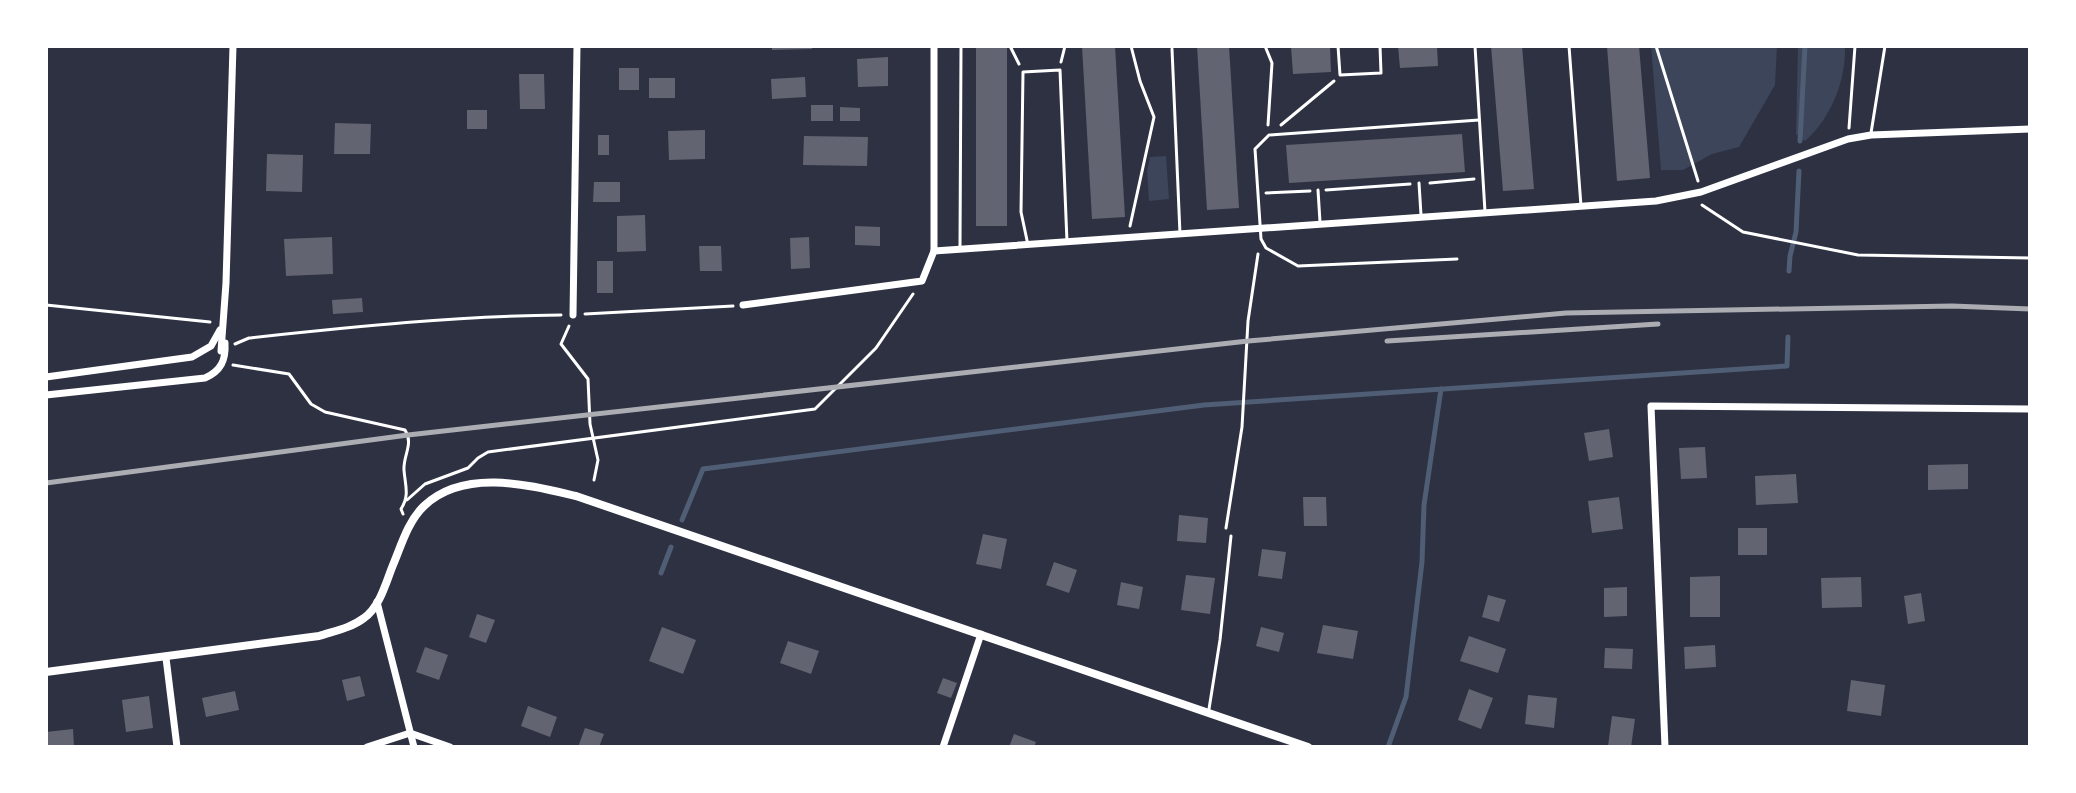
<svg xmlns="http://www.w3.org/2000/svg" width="2076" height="793" font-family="Manrope,sans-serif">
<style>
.green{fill:#3c4559}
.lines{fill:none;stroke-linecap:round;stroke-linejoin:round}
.stream{stroke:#4f5d75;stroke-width:5}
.building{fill:#626471}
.path{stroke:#fff;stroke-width:3}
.service{stroke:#fff;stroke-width:3}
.minor{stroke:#fff;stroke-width:7}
.tertiary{stroke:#fff;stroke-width:8}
.rail{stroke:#abadb3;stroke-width:5}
</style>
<rect width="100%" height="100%" fill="#2d3142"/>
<g class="green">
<path d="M1651 46H1777L1775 85 1739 147 1712 154 1683 170H1661Z"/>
<path d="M1798 46H1845C1846 81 1831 118 1805 141L1796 134Z"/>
<path d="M1166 156 1169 199 1149 201 1147 171 1150 157Z"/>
</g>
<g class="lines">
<g class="stream">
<path d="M1800 141 1805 46"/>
<path d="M1789 271 1790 256 1796 232 1799 171"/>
<path d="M682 520 703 469 1204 405 1787 366 1788 337"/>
<path d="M661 573 671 547"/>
<path d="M1388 747 1406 697 1422 562 1424 505 1441 389"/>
</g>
</g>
<g class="building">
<path d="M772 46H812V49L772 50Z"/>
<rect x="976" y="46" width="31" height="180"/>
<path d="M1082 46H1115L1125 217 1092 219Z"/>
<path d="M1197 46H1229L1239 208 1207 210Z"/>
<path d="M1291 46H1330L1331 72 1293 74Z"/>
<path d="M1398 46H1437L1438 66 1400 68Z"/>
<path d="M1491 46H1522L1534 189 1503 191Z"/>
<path d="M1607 46H1639L1650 178 1617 181Z"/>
<path d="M888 57V86L858 87 857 59Z"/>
<rect x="619" y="68" width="20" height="22"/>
<path d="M519 74H544L545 109H520Z"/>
<path d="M805 77 806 97 772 99 771 79Z"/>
<rect x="649" y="78" width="26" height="20"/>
<rect x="811" y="105" width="22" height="16"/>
<path d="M840 107 860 108V121H840Z"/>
<rect x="467" y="110" width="20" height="19"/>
<path d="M335 123 371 124 370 154H334Z"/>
<path d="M705 130V159L669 160 668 131Z"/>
<path d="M1462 134 1465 172 1289 183 1286 145Z"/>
<rect x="598" y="135" width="11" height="20"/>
<path d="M804 136 868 137 867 166 803 165Z"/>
<path d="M267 154 303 155 302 192 266 191Z"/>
<path d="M594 182H620V202H593Z"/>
<path d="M645 215 646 251 617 252V216Z"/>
<path d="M855 226 880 227V246L855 245Z"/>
<path d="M332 237 333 274 286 276 284 239Z"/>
<path d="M809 237 810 268 791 269 790 238Z"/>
<path d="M699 246H721L722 271H700Z"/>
<rect x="597" y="261" width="16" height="32"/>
<path d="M362 298 363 312 333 314 332 300Z"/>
<path d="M1609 429 1613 457 1589 461 1584 433Z"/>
<path d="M1705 447 1707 478 1681 479 1679 448Z"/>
<path d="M1968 464V489L1928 490V465Z"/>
<path d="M1796 474 1798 503 1756 505 1755 476Z"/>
<path d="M1303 497H1326L1327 526H1304Z"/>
<path d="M1619 497 1623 529 1592 533 1588 501Z"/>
<path d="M1179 515 1208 518 1206 543 1177 541Z"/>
<rect x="1738" y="528" width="29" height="27"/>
<path d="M983 534 1007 539 1001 569 976 564Z"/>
<path d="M1262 549 1286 552 1282 579 1258 576Z"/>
<path d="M1054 562 1077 570 1069 593 1046 585Z"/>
<path d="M1186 575 1215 578 1210 614 1181 610Z"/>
<path d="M1720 576V617H1690V577Z"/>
<path d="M1861 577 1862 607 1822 608 1821 578Z"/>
<path d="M1121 582 1143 587 1139 609 1117 605Z"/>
<path d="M1627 587V616L1604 617V588Z"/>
<path d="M1921 593 1925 621 1908 624 1904 596Z"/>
<path d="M1488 595 1506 600 1499 622 1482 617Z"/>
<path d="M477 614 495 620 486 643 469 637Z"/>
<path d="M1323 625 1358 631 1353 659 1317 653Z"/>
<path d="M662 627 696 640 683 674 649 661Z"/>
<path d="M1261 627 1284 633 1279 652 1256 646Z"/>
<path d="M1469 636 1506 649 1498 673 1460 661Z"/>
<path d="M788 641 819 651 811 674 780 663Z"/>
<path d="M1715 645 1716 667 1685 669 1684 647Z"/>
<path d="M425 647 448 655 439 680 416 672Z"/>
<path d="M1605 648 1633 649 1632 669 1604 668Z"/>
<path d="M360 676 365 696 347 701 342 680Z"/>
<path d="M943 678 957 683 951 698 937 693Z"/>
<path d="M1851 680 1885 685 1881 716 1847 711Z"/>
<path d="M1469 689 1493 698 1481 729 1458 720Z"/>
<path d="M235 691 239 710 206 717 202 698Z"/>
<path d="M1528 695 1557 698 1554 728 1525 724Z"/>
<path d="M149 696 153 728 126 732 122 700Z"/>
<path d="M528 706 557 717 550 737 521 726Z"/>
<path d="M1612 716 1635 719 1631 747 1608 746Z"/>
<path d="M585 728 604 734 599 747H578Z"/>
<path d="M73 729 74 747H46V732Z"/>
<path d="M1014 734 1036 742 1034 747H1009Z"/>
</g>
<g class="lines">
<g class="path">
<path d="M1010 46 1019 64"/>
<path d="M1265 46 1272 63 1268 125"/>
<path d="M1656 46 1698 181"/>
<path d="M1061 62 1065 46"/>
<path d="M1281 125 1334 81"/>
<path d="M1849 128 1855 46"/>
<path d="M1430 183 1474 179"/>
<path d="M1326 190 1410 184"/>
<path d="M1266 193 1310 191"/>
<path d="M1702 205 1743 232 1858 255 2030 258"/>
<path d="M1130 226 1154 117 1140 81 1131 46"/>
<path d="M46 305 210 322"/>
<path d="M585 314 733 306"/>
<path d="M569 326 561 344 588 379 590 424 598 460 594 480"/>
<path d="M235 344 249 338C353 327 456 316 561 315"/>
<path d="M233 365 289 374 311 404 325 412 405 430C414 444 403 455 404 470 405 485 410 495 401 509L403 514"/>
<path d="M407 500 425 484 468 468 478 458 488 452 815 409 876 348 913 294"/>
<path d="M1226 528 1242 427 1248 321 1258 254"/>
</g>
<g class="service">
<path d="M1338 46 1340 75 1381 73 1380 46"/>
<path d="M1475 46 1485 212"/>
<path d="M1569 46 1581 206"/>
<path d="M1172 49 1180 234"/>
<path d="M1871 133 1885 46"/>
<path d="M1419 183 1421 215"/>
<path d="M1318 190 1320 222"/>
<path d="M1028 245 1021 212 1023 72 1060 70 1067 242"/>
<path d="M960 246 961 46"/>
<path d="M1457 259 1298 266 1266 248 1261 239 1255 149 1269 135 1479 120"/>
<path d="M1209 709 1220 640 1231 536"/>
</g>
<g class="minor">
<path d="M934 251 1656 201 1701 192 1848 139 1871 135 2030 129"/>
<path d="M743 305 922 281 934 251V46"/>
<path d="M573 315 577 46"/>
<path d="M221 351 226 283 233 46"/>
<path d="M46 377 192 357 211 346 220 330"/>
<path d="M46 395 205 378C221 371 226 360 225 343"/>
<path d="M377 602 414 747"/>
<path d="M166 658 177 747"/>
<path d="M367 747 410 733 450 747"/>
<path d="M943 747 981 634"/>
<path d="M1665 747 1651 406 2030 409"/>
</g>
<path class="tertiary" d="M46 672 319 636C334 631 351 628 364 618 380 607 386 582 393 565 401 546 408 521 424 506 464 468 529 485 576 496L1308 747"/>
<g class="rail">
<path d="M1387 341 1658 324"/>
<path d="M46 483 408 435 1248 341 1566 313 1952 306 2030 309"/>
</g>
</g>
<rect width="2076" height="793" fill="none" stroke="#ffffff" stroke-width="96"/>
</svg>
